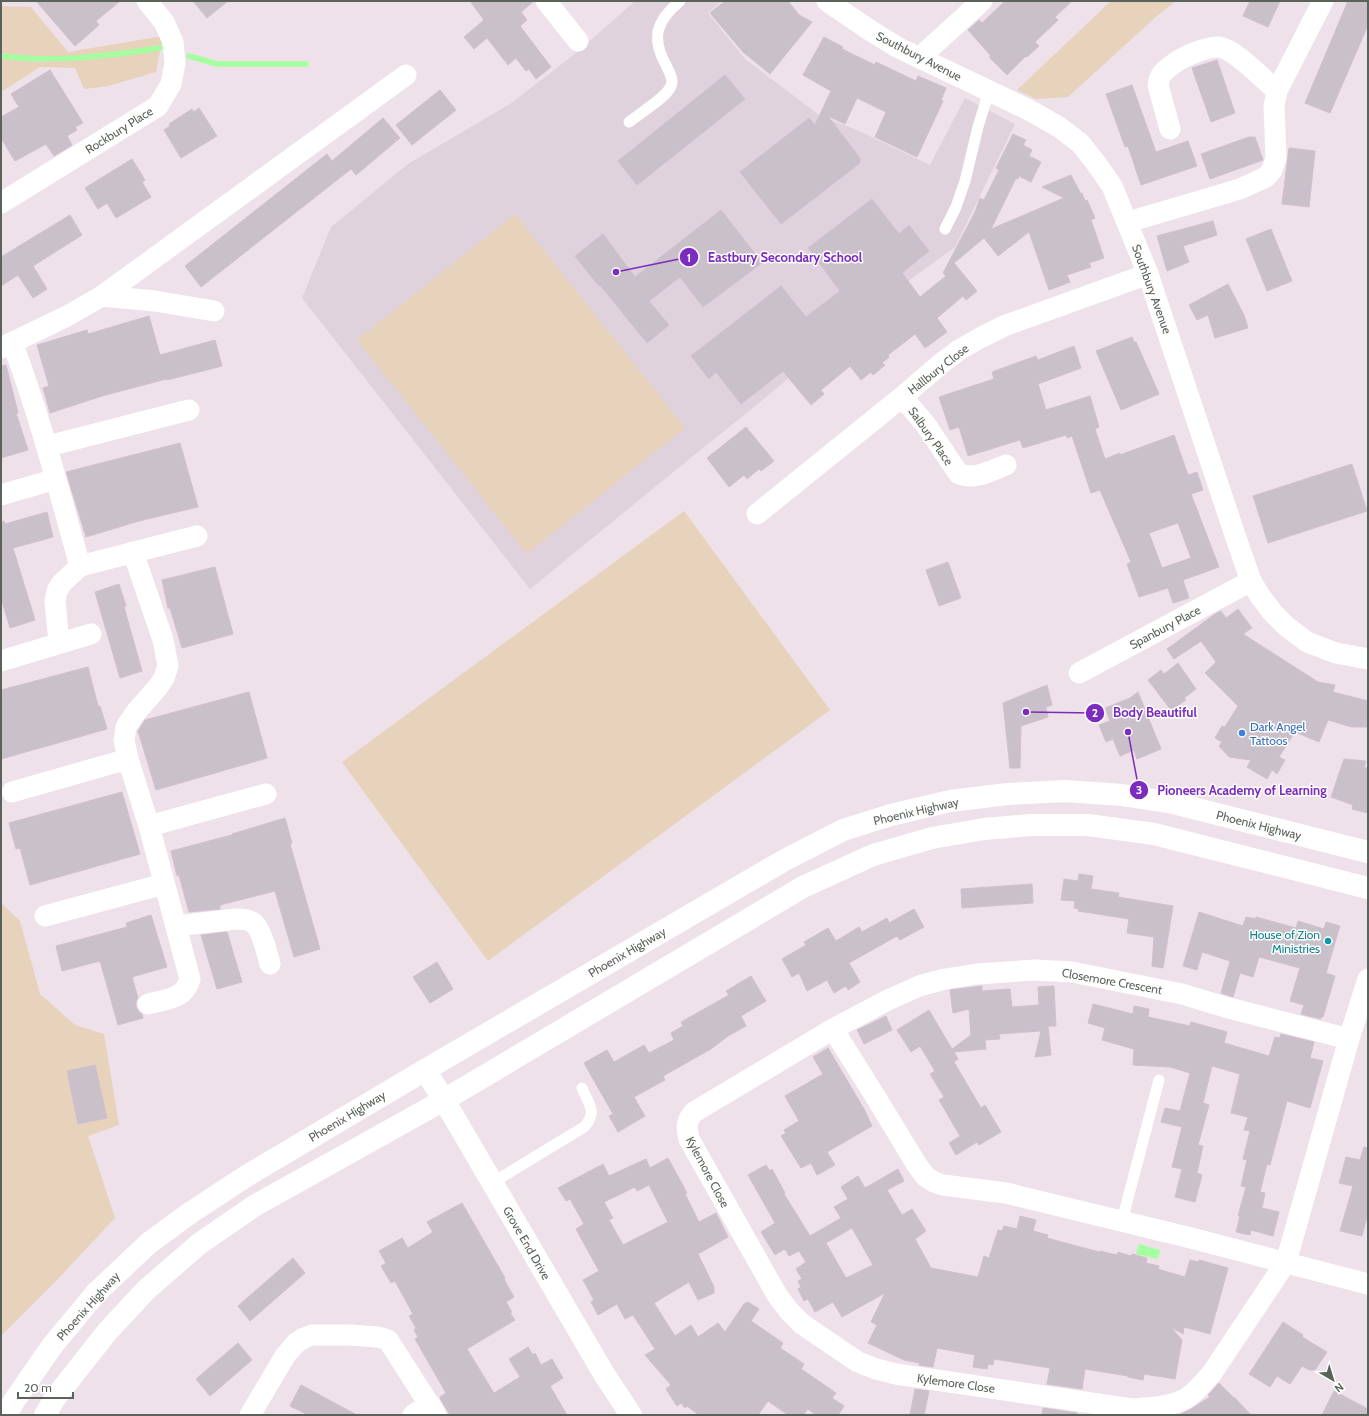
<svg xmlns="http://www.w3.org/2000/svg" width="1369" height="1416" font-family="Cabin,sans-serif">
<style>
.education{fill:#e0d2dd}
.green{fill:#e7d2bc}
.water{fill:#a4ffa0}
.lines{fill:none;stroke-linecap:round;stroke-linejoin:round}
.stream{stroke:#a4ffa0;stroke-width:5.5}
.building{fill:#cac0c9;stroke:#d2bfcf;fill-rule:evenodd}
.lane{stroke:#fff;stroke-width:11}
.street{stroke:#fff;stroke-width:21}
.secondary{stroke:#fff;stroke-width:22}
.shop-dot{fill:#3f7fe0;stroke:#fff;stroke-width:1.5}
.culture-dot{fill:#0f9aa8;stroke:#fff;stroke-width:1.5}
.labels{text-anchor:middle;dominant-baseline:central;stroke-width:3;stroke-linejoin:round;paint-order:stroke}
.street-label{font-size:12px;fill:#5a635a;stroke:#fff}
.shop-label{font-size:12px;fill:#366cbe;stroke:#fff;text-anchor:start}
.culture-label{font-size:12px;fill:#0d838f;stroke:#fff;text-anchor:end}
.leader{fill:none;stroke:#7b2cbf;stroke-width:1.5}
.callout-dot{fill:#7b2cbf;stroke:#fff;stroke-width:1.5}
.mark-label{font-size:12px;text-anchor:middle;font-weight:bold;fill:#fff}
.callout-label{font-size:13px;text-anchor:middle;font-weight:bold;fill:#7b2cbf;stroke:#fff;stroke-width:3;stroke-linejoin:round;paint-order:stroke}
</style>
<rect width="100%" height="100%" fill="#eee1ea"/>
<path class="education" d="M635 1H722L708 13 745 59 819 115 859 131 930 165 965 98 1015 124 955 247 870 309 753 408 698 452 530 589 302 298 331 227 408 164 510 104 576 53Z"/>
<g class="green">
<path d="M1111 1H1176L1158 15 1068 97 1036 99 1017 90Z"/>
<path d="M1 6 31 7 68 52 163 36 156 72 108 86 84 89 75 68 40 67 1 92Z"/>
<path d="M515 214 685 428 527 554 357 340Z"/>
<path d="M684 511 830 710 488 961 342 762Z"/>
<path d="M1 903 20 921 40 994 75 1025 104 1034 119 1125 88 1136 115 1218 56 1281 1 1336Z"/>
</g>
<path class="water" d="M1139 1244 1160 1250 1158 1259 1136 1254Z"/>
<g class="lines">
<g class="stream">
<path d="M1 56C54 63 107 56 160 48"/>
<path d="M189 56 217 64H306"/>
</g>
</g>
<g class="building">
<path d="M36 1H120L96 21 99 25 75 46Z"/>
<path d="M193 1H228L207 18Z"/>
<path d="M470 1H534L521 12 527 20 520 26 551 67 536 79 529 69 526 71 516 58 508 65 487 38 474 49 464 37 484 20Z"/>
<path d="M725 1H788L799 15 812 22 770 74 743 52 710 13Z"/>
<path d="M1005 1H1072L1055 17 1058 20 1035 42 1039 46 1027 57 1026 56 1007 75 989 57 991 56 968 30 979 20 982 23Z"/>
<path d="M1250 1H1280L1268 27 1243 16Z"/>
<path d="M1348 1H1368V25L1330 113 1305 103Z"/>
<path d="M824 37 843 47 842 49 875 65 876 62 916 81 918 76 946 88 941 100 943 101 917 157 875 137 886 112 857 98 845 124 828 116 860 158V163L781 224 740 172 809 118 815 125 831 91 803 75Z"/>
<path d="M1217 60 1235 113 1211 122 1192 68Z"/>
<path d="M50 70 83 123 75 127 77 130 67 136 72 145 54 156 46 144 15 161 1 138V117L19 107 11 94Z"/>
<path d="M725 75 745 99 637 185 618 161Z"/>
<path d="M1132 85 1156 152 1188 141 1197 166 1141 185 1128 146 1125 147 1106 94Z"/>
<path d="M440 90 456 110 412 145 396 125Z"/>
<path d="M199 108 217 136 181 158 164 130 170 126 169 124 192 109 194 112Z"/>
<path d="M383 118 400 138 356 175 351 169 201 287 185 266 327 154 332 161Z"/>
<path d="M1013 134 1026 140 1023 145 1032 150 1029 156 1041 162 1031 182 1019 176 1018 179 1016 178 991 229 1064 198 1042 187 1071 175 1081 194 1082 193 1085 201 1087 200 1095 218 1091 220 1104 258 1089 263 1091 267 1067 275 1070 282 1049 290 1029 232 998 256 984 238 954 263 977 291 966 300 963 296 937 318 947 332 925 348 915 334 888 355 889 357 882 363 885 365 873 375 871 372 861 380 850 366 821 390 824 394 811 405 783 371 741 404 716 372 709 379 691 356 781 286 806 317 840 291 808 248 872 199 899 234 909 225 929 251 902 273 920 297 946 276 943 273 975 212 980 198 984 200 999 170 996 168Z"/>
<path d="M1249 137H1255L1263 160 1210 179 1201 154Z"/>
<path d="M1289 148 1315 151 1309 207 1282 204Z"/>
<path d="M132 159 145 180 142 182 151 197 116 218 107 203 98 209 85 188Z"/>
<path d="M721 210 762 263 703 307 680 277 649 301 669 325 647 343 600 285 599 286 575 256 603 234 635 277Z"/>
<path d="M70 215 82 235 33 266 47 289 33 298 18 275 1 286V257Z"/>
<path d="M1213 221 1217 235 1183 246 1189 262 1167 271 1157 236Z"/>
<path d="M1271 229 1292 281 1267 291 1246 239Z"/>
<path d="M1228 284 1244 315 1248 328 1215 338 1208 315 1197 320 1189 305Z"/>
<path d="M149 316 160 355 215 340 222 366 167 380 166 379 102 396 50 413 43 388 49 386 37 345 87 330 88 334Z"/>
<path d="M1132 337 1134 342H1136L1159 394 1121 410 1096 351Z"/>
<path d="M1074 346 1081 368 1038 384 1046 410 1090 396 1099 427 1095 429 1105 459 1120 453V455L1174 435 1188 475 1197 472 1203 490 1191 494 1219 567 1183 580 1189 598 1173 603 1168 588 1139 597 1127 564 1131 562 1100 490 1091 493 1072 436 1067 438 1066 435 1023 448 1020 440 968 456 959 427 950 430 939 397 994 379 992 372 1036 356 1038 360ZM1178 523 1191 558 1162 568 1149 533Z"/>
<path d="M6 365 18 413H16L28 450 1 458V366Z"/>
<path d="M746 427 774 461 761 471 759 469 747 479 744 475 729 487 707 458Z"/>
<path d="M180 443 198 507 139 521 86 537 66 472Z"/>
<path d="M1352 464 1367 511 1268 543 1253 496Z"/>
<path d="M47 512 53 537 13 548 35 620 10 628 1 598V522L4 521 5 524Z"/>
<path d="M948 562 961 598 939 606 926 570Z"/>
<path d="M215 567 233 634 182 648 170 608H168L162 580Z"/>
<path d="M119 584 126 606 124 607 142 671 120 678 95 592Z"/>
<path d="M1238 609 1252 628 1243 634 1318 682 1335 685 1333 692 1368 701V727H1352L1328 720 1319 742 1295 732 1279 757 1285 760 1277 774 1272 770 1267 779 1247 767 1251 760 1229 757 1219 746 1222 742 1215 738 1222 726 1225 727 1238 706 1205 673 1216 662 1201 641 1174 659 1167 649 1215 614 1221 611 1226 618Z"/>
<path d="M1178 663 1196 689 1184 698 1186 700 1171 710 1148 680 1161 670 1164 674Z"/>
<path d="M88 667 98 706H100L107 729 1 759V690Z"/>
<path d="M1047 685 1052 705 1046 707 1048 717 1021 726 1020 768H1010L1003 703Z"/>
<path d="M249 692 267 758 156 790 138 731 145 720Z"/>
<path d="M1138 692 1161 749 1137 759 1134 750 1120 756 1113 739 1106 742 1099 725 1110 721 1105 708 1130 698Z"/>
<path d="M1344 759 1366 761 1364 768H1368V813L1352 809 1353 805 1331 797Z"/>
<path d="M122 792 140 854 30 885 20 848 16 849 9 823Z"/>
<path d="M285 818 292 843 290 844 320 949 294 957 275 891 220 905V909L189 912 179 875 177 876 171 851 232 835V834Z"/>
<path d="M1079 874 1093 876 1091 889 1119 893 1118 897 1173 906 1163 968 1152 966 1154 937 1127 933 1129 919 1078 911 1079 909 1074 908 1075 901 1061 900 1064 879 1078 881Z"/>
<path d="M1032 884 1033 903 962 908 961 889Z"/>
<path d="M914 909 924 927 900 940 897 936 849 963 860 982 848 990 846 986 834 993 827 980 807 991 799 973 792 977 782 959 806 945 804 942 828 928 836 941 859 927 862 932 887 918 889 923Z"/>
<path d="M1199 912 1243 926 1246 917 1256 919V917L1296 928 1298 921 1324 929 1326 922 1340 926 1326 973 1335 976 1323 1017H1321V1019L1301 1014 1304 1005 1290 1001 1300 968 1259 957 1253 977 1240 973 1233 997 1221 993 1230 961 1202 952 1197 970 1183 966Z"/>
<path d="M151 915 167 967 132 977 138 998 136 1001V1007L139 1012 142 1014 143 1018 118 1025 100 961 62 971 56 946 127 927 126 923Z"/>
<path d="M227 932 242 982 217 989 201 935Z"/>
<path d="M437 962 453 989 430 1003 413 977Z"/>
<path d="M751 976 766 1001 741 1016 746 1026 728 1036 711 1049 663 1076 665 1080 634 1097 645 1116 618 1132 609 1116 613 1114 584 1063 607 1050 614 1062 644 1045 649 1053 674 1040 671 1033 683 1026 681 1022 729 995 726 991Z"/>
<path d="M982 986V991L1010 989 1012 1007 1039 1005 1038 987 1054 986 1056 1026H1048L1051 1055 1035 1057 1041 1031 999 1034 1000 1039 985 1040 986 1049 954 1052 958 1059 954 1062 981 1108 985 1105 1001 1132 979 1145 977 1142 956 1155 949 1143 960 1136 939 1100 944 1097 930 1074 935 1071 920 1046 911 1052 897 1030 929 1010 952 1049 971 1035 969 1009 953 1013 950 990Z"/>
<path d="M1093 1004 1133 1014 1134 1006 1149 1009 1148 1017 1190 1026 1191 1022 1227 1032 1224 1043 1269 1056 1275 1037 1280 1038 1281 1034 1314 1042 1310 1058 1323 1061 1310 1108 1287 1101 1270 1165 1267 1164 1260 1192 1265 1193 1262 1208 1279 1212 1273 1236 1251 1230 1250 1235 1236 1232 1240 1216H1238L1246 1187 1241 1186 1247 1160 1243 1159 1250 1131 1244 1130 1248 1117 1231 1113 1240 1074 1212 1066 1203 1103 1209 1105 1198 1145 1203 1146 1197 1173 1202 1175 1195 1202 1175 1197 1182 1169 1172 1167 1182 1127 1161 1122 1165 1108 1180 1111 1190 1073 1170 1067 1133 1065 1134 1049 1102 1040 1105 1028 1088 1023Z"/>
<path d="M886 1016 892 1030 864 1044 857 1030Z"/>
<path d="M828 1048 864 1109 872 1126 827 1152 835 1165 817 1175 811 1163 801 1168 781 1136 786 1133 784 1130 799 1121 785 1096 823 1074 813 1057Z"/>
<path d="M95 1065 107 1118 78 1124 67 1071Z"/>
<path d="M1364 1147 1368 1148V1213L1362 1236 1340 1231 1353 1186 1339 1183 1346 1157 1360 1160Z"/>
<path d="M668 1158 687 1193 685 1194 699 1222 716 1213 728 1237 698 1254 714 1287V1293L698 1300 689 1282 654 1303 675 1336 691 1325 698 1337 718 1323 725 1332 744 1304 748 1302 759 1309 751 1321 783 1343 780 1348 804 1364 801 1369 836 1393 832 1398 844 1406 838 1415H816L808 1409 803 1415H788L768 1401 758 1415H699L687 1406 685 1408 681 1403 677 1406 666 1389 671 1385 645 1355 655 1349 633 1315 625 1319 617 1304 598 1315 591 1302 594 1300 583 1280 599 1271 576 1229 584 1224 570 1199 566 1201 558 1188 603 1164 609 1176 646 1159 650 1168ZM649 1185 668 1222 623 1245 609 1220 613 1218 604 1202 635 1187 637 1191Z"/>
<path d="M766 1165 770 1171 772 1169 785 1193 784 1194 810 1236 841 1218 834 1207 848 1199 841 1187 858 1176 865 1188 898 1169 904 1181 887 1190 902 1215 912 1209 926 1231 915 1239 931 1268 978 1277 984 1256 989 1258 998 1230 1002 1231 1004 1226 1017 1229 1020 1216 1036 1220 1033 1231 1048 1235 1047 1238 1099 1252 1100 1251 1117 1255 1118 1252 1131 1256 1132 1254 1147 1258 1146 1263 1159 1266 1158 1269 1185 1277 1190 1260 1199 1262V1260L1228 1268 1210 1334 1184 1327 1183 1334 1171 1327 1182 1340 1175 1379 1144 1374 1143 1380 1128 1377V1376L1085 1369 1082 1389 1047 1384 1050 1368 994 1359 993 1365 988 1364 987 1369 973 1367 975 1355 937 1348 933 1367 919 1365 920 1363 904 1360 868 1343 877 1325 871 1322 885 1293 842 1317 833 1302 815 1312 808 1299 804 1301 798 1289 801 1287 798 1281 802 1279 796 1269 806 1262 799 1251 789 1256 785 1249 775 1255 761 1232 775 1223 748 1175ZM852 1228 873 1265 846 1278 826 1243Z"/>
<path d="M462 1203 505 1278 504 1279 514 1297 506 1302 512 1312 510 1313 515 1320 467 1349 494 1393 520 1377 509 1359 528 1347 533 1355 535 1353 541 1365 552 1359 563 1378 550 1386 567 1415H450L441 1400 440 1397 446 1393 415 1339 418 1337 414 1330 416 1328 409 1316 413 1314 395 1281 391 1283 381 1266 386 1263 379 1251 402 1238 408 1248 433 1232 427 1222Z"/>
<path d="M293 1258 305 1273 250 1321 238 1306Z"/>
<path d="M1283 1322 1303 1335 1302 1337 1327 1352 1315 1370H1309L1302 1366 1290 1384 1277 1376 1270 1387 1249 1374Z"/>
<path d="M238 1343 252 1360 210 1396 196 1379Z"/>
<path d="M1219 1383 1234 1398V1397L1251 1415H1179L1191 1409 1210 1397 1208 1395Z"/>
<path d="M301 1385 357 1415H308L290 1406Z"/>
<path d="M915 1389 929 1391 924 1415H910Z"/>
<path d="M1334 1391 1368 1409V1415H1322Z"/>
<path d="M1043 1408 1077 1413V1415H1042Z"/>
</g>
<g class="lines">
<g class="lane">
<path d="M629 122C639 114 667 97 671 86 674 79 669 72 666 65 651 38 656 21 680 1"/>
<path d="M945 229 956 207 965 181 978 127 989 91"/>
<path d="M492 1183 584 1127C598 1112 589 1105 582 1088"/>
<path d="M1122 1221 1159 1080"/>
</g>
<g class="street">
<path d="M546 1 578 41"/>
<path d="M827 1 868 29 897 47 1029 110 1059 127 1080 143 1096 163 1112 186 1148 274 1235 535 1251 581 1260 596 1273 613 1286 626 1307 642 1336 653 1368 659"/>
<path d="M919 58 982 1"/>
<path d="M1170 129 1158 85C1159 73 1167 69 1176 62 1185 56 1208 46 1219 47 1235 49 1264 80 1277 91"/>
<path d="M1 203 158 106 171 84 175 63 173 42 164 22 147 1"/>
<path d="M1128 222 1240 189 1266 177 1272 170 1276 158 1274 106 1277 91 1323 1"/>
<path d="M102 296 155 301 214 311"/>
<path d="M12 342C40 416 59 491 80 566"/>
<path d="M1 348 67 316 102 296 406 75"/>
<path d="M902 397 915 412 926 425 958 473C974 481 990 471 1006 465"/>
<path d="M48 446 189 410"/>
<path d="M1 495 56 479"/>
<path d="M757 514 902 397 943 362 959 350 980 338 1004 326 1148 274"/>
<path d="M133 552 163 640 168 666 164 678 158 687 136 712 126 727 124 740 128 759 149 826 190 979C184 1000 166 999 148 1004"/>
<path d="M59 643 55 601 57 591 61 584 80 566 197 536"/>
<path d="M1 661 91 634"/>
<path d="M1079 673 1251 581"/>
<path d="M12 792 128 759"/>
<path d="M149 826 266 794"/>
<path d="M45 916 164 884"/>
<path d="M176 926 236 919C242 919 247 919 252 922 261 927 267 953 270 964"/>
<path d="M833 1029 875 1096 917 1165 925 1176 934 1182 943 1185 1006 1193 1191 1238 1368 1284"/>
<path d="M1349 1039 1225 1007 1182 994 1072 972 1035 970 977 974 945 979 919 986 886 1001 833 1029 694 1112C686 1121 686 1127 689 1139L777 1295 789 1311 802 1324 858 1362 876 1369 896 1374 1132 1409C1148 1408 1170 1407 1185 1399 1196 1393 1204 1382 1212 1373L1286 1262 1349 1039 1368 979"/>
<path d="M250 1415 285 1356 296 1343 304 1338 312 1335H349L378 1337 388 1340 436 1415"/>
<path d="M413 1415 430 1404"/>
</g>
<g class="secondary">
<path d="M425 1070 444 1100 604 1374 631 1415"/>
<path d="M6 1415 14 1401 52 1346 96 1293 149 1243 190 1213 248 1175 425 1070 783 861 843 830 891 815 950 801 1008 794 1065 791 1122 795 1173 803 1368 852"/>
<path d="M45 1415 55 1398 107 1332 146 1290 199 1244 254 1206 444 1100 803 887 873 855 932 838 984 829 1031 825H1088L1154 834 1368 888"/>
</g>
</g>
<circle class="shop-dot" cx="1242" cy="733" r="4"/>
<circle class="culture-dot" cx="1328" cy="941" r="4"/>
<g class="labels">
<g class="street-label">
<text transform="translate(919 56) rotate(27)">Southbury Avenue</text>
<text transform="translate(119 130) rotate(-32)">Rockbury Place</text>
<text transform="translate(1152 289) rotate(70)">Southbury Avenue</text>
<text transform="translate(938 369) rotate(-38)">Hallbury Close</text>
<text transform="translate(931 436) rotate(55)">Salbury Place</text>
<text transform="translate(1165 627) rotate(-28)">Spanbury Place</text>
<text transform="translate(916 811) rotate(-13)">Phoenix Highway</text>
<text transform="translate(1259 825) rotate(14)">Phoenix Highway</text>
<text transform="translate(627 952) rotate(-30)">Phoenix Highway</text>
<text transform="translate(1112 981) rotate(10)">Closemore Crescent</text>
<text transform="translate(347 1116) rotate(-31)">Phoenix Highway</text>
<text transform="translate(708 1172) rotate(62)">Kylemore Close</text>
<text transform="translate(527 1243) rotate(60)">Grove End Drive</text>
<text transform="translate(88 1306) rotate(-48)">Phoenix Highway</text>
<text transform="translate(956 1383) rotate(8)">Kylemore Close</text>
</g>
<g class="shop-label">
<text x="1250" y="726">Dark Angel<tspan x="1250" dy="14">Tattoos</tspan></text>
</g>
<g class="culture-label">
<text x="1320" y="934">House of Zion<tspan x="1320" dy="14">Ministries</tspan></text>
</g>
</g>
<path class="leader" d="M616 272L689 257M1026 712L1095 713M1128 732L1139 790"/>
<g class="callout-dot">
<circle cx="616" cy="272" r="4"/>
<circle cx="1026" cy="712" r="4"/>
<circle cx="1128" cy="732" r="4"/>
<circle cx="689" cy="257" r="10"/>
<circle cx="1095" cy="713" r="10"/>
<circle cx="1139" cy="790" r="10"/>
</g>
<g class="mark-label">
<text x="689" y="262">1</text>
<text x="1095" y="717">2</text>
<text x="1139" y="794">3</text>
</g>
<g class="callout-label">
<text x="785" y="262">Eastbury Secondary School</text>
<text x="1155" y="717">Body Beautiful</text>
<text x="1242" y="795">Pioneers Academy of Learning</text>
</g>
<rect width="1369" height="1416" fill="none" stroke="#5a635a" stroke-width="4"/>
<g transform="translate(1333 1380) rotate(142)" stroke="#ffffff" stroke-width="3" paint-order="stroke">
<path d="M0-3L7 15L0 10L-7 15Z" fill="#5a635a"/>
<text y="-6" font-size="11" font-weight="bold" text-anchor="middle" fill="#5a635a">N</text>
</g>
<path d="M18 1392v6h55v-6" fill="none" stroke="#5a635a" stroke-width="2"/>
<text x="24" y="1392" font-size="12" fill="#5a635a" stroke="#ffffff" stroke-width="3" paint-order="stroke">20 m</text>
</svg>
